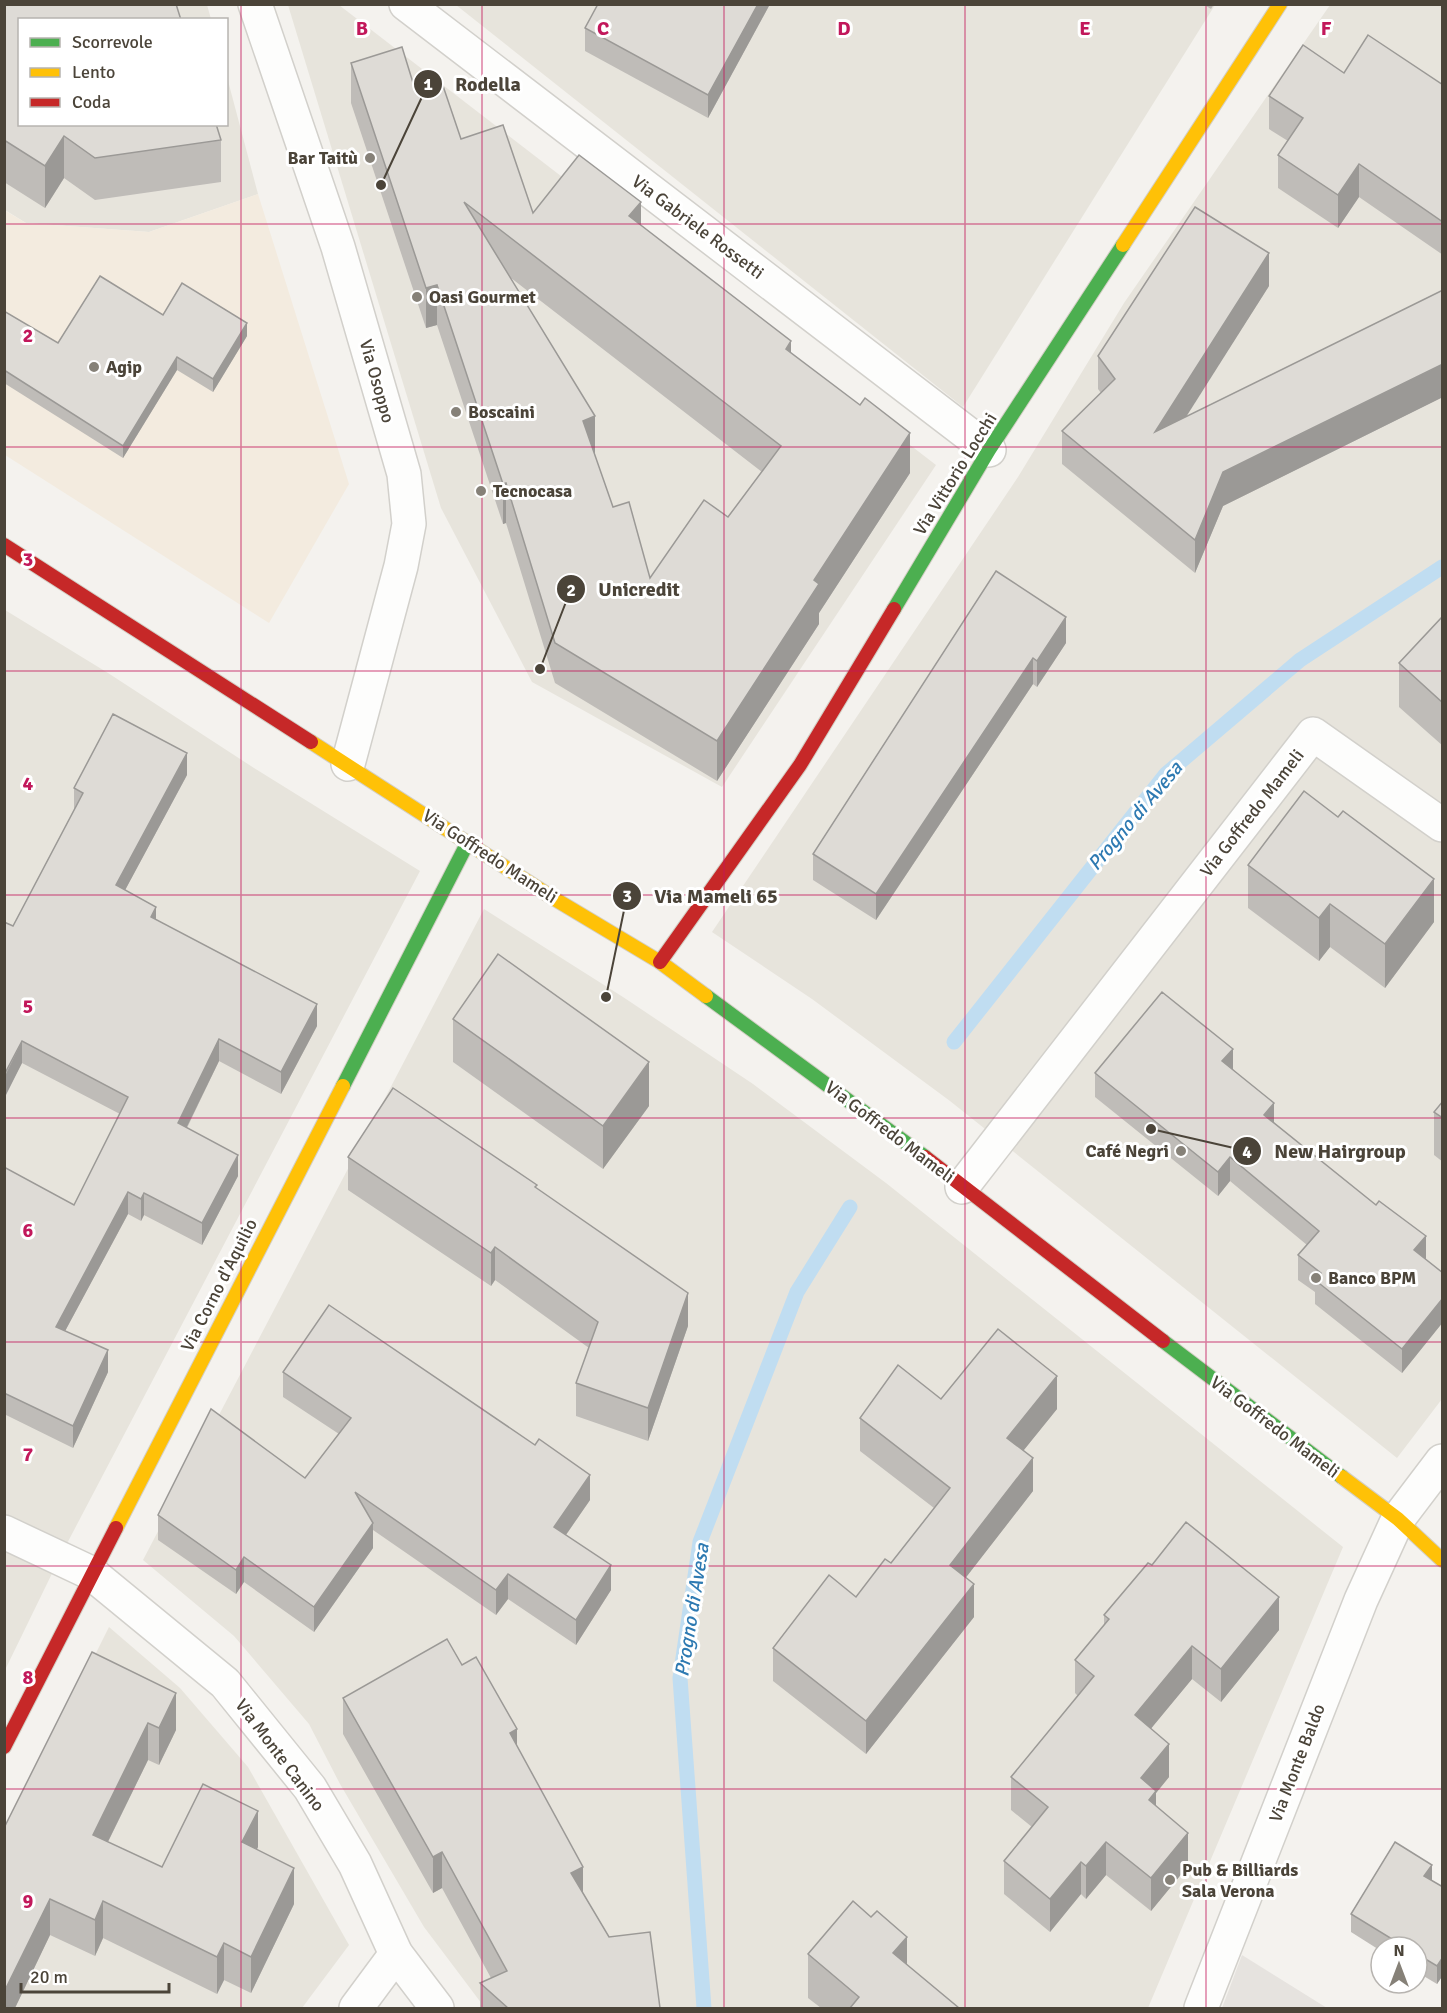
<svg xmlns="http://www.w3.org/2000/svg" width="1447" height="2013" font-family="Signika,sans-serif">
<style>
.residential{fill:#e7e4dc}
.commercial{fill:#f3ebdf}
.parking{fill:#e6e3df}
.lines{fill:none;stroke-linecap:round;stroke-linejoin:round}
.stream{stroke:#c0ddf1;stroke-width:15}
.street-casing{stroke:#d2d0cb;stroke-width:36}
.fast-casing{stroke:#d3cfc5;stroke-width:16}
.slow-casing{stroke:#d3cfc5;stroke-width:16}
.jam-casing{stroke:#d3cfc5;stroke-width:16}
.street{stroke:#fdfdfc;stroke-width:33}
.fast{stroke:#4caf50;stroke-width:14}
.slow{stroke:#ffc107;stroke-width:14}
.jam{stroke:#c62828;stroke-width:14}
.wall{fill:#bfbcb8;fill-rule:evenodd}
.shaded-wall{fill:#9b9996}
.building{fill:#dedbd6;stroke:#9b9996;stroke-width:1.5;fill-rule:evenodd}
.grid{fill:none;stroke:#c2185b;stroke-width:1.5;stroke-opacity:0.55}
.poi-dot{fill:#868178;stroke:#fff;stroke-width:2}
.labels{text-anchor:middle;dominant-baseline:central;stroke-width:6;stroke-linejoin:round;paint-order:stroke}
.poi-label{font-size:18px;font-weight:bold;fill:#4b4439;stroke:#fff;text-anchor:start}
.street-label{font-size:18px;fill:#4b4439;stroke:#fff}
.water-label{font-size:20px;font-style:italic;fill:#2e7ab2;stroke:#fff}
.grid-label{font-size:20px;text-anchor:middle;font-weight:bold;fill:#c2185b;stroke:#fff;stroke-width:6;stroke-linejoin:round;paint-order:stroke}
.leader{fill:none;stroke:#4b4439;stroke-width:2}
.callout-dot{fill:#4b4439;stroke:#fff;stroke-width:2}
.mark-label{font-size:18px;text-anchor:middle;font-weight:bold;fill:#fff}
.callout-label{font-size:20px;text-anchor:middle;font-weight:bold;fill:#4b4439;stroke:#fff;stroke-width:6;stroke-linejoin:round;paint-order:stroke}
</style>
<rect width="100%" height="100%" fill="#f4f2ee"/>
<g class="residential">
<path d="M4 5H207L211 19 20 20V124H226L227 77 258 194 149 232 26 223 5 210Z"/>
<path d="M288 5H339L936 465 722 787 532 682 441 508Z"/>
<path d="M456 5H1215L963 407Z"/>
<path d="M1330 5H1442V1399L1397 1458 950 1101 812 999 712 932 1018 477 1124 303Z"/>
<path d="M5 610 108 673 254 768 420 871 62 1553 5 1670Z"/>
<path d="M484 909 623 997 753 1084 886 1183 1343 1547 1148 2008H485L424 1927 340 1784 309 1724 234 1636 143 1560Z"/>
<path d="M109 1627 180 1688 248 1767 349 1945 302 2008H5L4 1837Z"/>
</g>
<path class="commercial" d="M258 194 349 484 269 623 5 455 4 210 26 223 149 232Z"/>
<path class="parking" d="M1242 1955 1327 2008H1222Z"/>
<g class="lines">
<g class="stream">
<path d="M954 1042 1166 774 1300 660 1442 567"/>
<path d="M704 2008 680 1678 700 1542 797 1292 850 1207"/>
</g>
<defs>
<g id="street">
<path d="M255 4 338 247 404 474 409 524 401 566 348 764"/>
<path d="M406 4 989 450"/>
<path d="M962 1187 1313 734 1442 825"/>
<path d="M4 1532 91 1573 225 1683 310 1788 355 1864 396 1954 437 2008"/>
<path d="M356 2008 396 1954"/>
<path d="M1201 2008 1361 1600 1398 1519 1442 1461"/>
</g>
<g id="fast">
<path d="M894 609 989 450 1123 245"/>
<path d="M706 996 925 1157"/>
<path d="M343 1086 468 842"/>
<path d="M1163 1341 1342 1477"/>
</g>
<g id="slow">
<path d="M1123 245 1280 4"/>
<path d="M311 742 553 898 660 962 706 996"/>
<path d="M1342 1477 1398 1519 1442 1560"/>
<path d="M116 1528 343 1086"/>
</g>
<g id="jam">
<path d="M4 545 311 742"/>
<path d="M660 962 800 765 894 609"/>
<path d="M925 1157 1163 1341"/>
<path d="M4 1747 116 1528"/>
</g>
</defs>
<use href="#street" class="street-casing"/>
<use href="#fast" class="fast-casing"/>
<use href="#slow" class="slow-casing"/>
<use href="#jam" class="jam-casing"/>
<use href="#street" class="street"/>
<use href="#fast" class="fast"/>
<use href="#slow" class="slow"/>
<use href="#jam" class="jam"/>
</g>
<g class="wall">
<path d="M4 4 221 140V182L95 200 64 178 45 208 4 182Z"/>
<path d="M770 4 708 118 585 51V28Z"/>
<path d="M1203 4H1214L1211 9Z"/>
<path d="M351 63 414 86 461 139 533 213 641 225 791 353 910 473 819 613V624L717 781 555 683 506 523 503 524 437 325 426 328 351 103ZM511 278 762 472 728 517 650 578 613 507 595 456Z"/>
<path d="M1344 73 1443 85V255L1359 197 1338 228 1278 188V155L1288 141 1269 129V96Z"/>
<path d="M1269 286 1185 417 1443 290V397L1223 506 1195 573 1062 464V431L1101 393 1098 389V356Z"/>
<path d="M4 311 58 343 247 336 213 392 177 370 123 458 4 383Z"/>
<path d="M996 571 1066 643 1037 687 1033 684 876 920 813 880V854Z"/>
<path d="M1443 616V746L1399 707V663Z"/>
<path d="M187 775 125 890 156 919 317 1026 281 1094 219 1061 187 1128 238 1176 202 1245 144 1215 141 1221 128 1214 65 1331 108 1372 73 1448 4 1414V1167L74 1205 120 1114 22 1063 4 1097V922L13 926 74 810V788Z"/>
<path d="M1248 865 1434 922 1385 988 1330 947 1319 961 1248 908Z"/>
<path d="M453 1019 649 1106 603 1169 453 1062Z"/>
<path d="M1233 1069 1274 1123 1426 1260 1443 1273V1322L1402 1373 1315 1304V1292L1298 1280V1255L1307 1245 1230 1181 1218 1196 1095 1097V1073Z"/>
<path d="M1443 1101V1162L1434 1155V1112Z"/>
<path d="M348 1157 537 1188 688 1326 648 1441 576 1416V1383L589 1348 495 1280 491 1286 348 1190Z"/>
<path d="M283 1372 590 1500 566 1535 611 1590 576 1645 508 1599 496 1615 373 1530V1548L314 1632 244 1582 236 1594 158 1540V1515L305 1478 339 1434 283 1397Z"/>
<path d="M941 1399 1057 1409 1023 1451 1033 1491 966 1577 974 1617 866 1754 773 1681V1648L856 1597 891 1563 934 1508 860 1451V1418Z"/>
<path d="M1104 1615 1279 1630 1221 1702 1192 1679 1151 1728 1169 1777 1156 1793V1805L1188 1866 1151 1911 1106 1875 1086 1899 1081 1894 1050 1932 1004 1894V1861L1032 1827 1011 1810V1777L1078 1696 1075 1693V1660L1104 1625Z"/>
<path d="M92 1652 176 1730 159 1765 148 1760 108 1842 162 1867 258 1847 257 1849 294 1904 251 1993 224 1980 217 1994 103 1938 95 1956 50 1935 15 2008Z"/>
<path d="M462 1665 517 1747 583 1893 609 1937 660 2008H480V1983L491 1978 442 1888 433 1893 343 1734V1698Z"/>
<path d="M1443 1887V1975L1437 1984 1417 1972V1947H1381V1951L1351 1932V1914Z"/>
<path d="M808 1954 907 1965 959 2008H821L808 1998Z"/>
</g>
<g class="shaded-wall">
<path d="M758 4H770L708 118V95Z"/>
<path d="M64 136V178L45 208V166Z"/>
<path d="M1359 164V197L1338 228V195Z"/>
<path d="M641 202V242L629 216Z"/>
<path d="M1269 253V286L1155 466V432Z"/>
<path d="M437 285V325L426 328V288Z"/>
<path d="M247 323V336L213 392V379Z"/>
<path d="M791 341V381L786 349Z"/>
<path d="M177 357V370L123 458V446Z"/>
<path d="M1443 364V397L1223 506 1195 573V540L1223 472Z"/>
<path d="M595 416V456L583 421Z"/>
<path d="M910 433V473L819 613V624L717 781V741L814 580Z"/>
<path d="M506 483V523L503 524V484Z"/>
<path d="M1066 617V643L1037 687V661Z"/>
<path d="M1033 658V684L876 920V894Z"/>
<path d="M187 753V775L116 907V885Z"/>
<path d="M1434 879V922L1385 988V944Z"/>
<path d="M1330 904V947L1319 961V918Z"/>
<path d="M156 907V928L151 917Z"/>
<path d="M317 1004V1026L281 1094V1072Z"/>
<path d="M219 1039V1061L178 1145V1123Z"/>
<path d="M22 1041V1063L5 1097V1076Z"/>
<path d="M1233 1049V1073L1222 1061Z"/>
<path d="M649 1062V1106L603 1169V1126Z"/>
<path d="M1274 1103V1127L1264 1115Z"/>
<path d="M238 1155V1176L202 1245V1223Z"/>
<path d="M1230 1157V1181L1218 1196V1172Z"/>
<path d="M128 1192V1214L56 1348V1327Z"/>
<path d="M144 1193V1215L141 1221V1199Z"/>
<path d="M1426 1236V1261L1414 1250Z"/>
<path d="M495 1247V1280L491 1286V1253Z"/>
<path d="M688 1293V1326L648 1441V1408Z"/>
<path d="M1443 1298V1322L1402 1373V1349Z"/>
<path d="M108 1350V1372L73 1448V1426Z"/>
<path d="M1057 1376V1409L1007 1471V1438Z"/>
<path d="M1033 1458V1491L950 1598V1565Z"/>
<path d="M590 1475V1500L554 1552V1527Z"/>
<path d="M373 1523V1548L314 1632V1607Z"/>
<path d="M244 1557V1582L236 1594V1570Z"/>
<path d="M611 1565V1590L576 1645V1620Z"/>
<path d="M508 1574V1599L496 1615V1590Z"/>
<path d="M974 1584V1617L866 1754V1721Z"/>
<path d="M1279 1597V1630L1221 1702V1669Z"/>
<path d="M1192 1646V1679L1135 1748V1715Z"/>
<path d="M176 1693V1730L159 1765V1728Z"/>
<path d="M148 1723V1760L93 1872V1835Z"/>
<path d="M517 1729V1764L510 1733Z"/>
<path d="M1169 1744V1777L1156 1793V1824L1141 1778Z"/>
<path d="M258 1811V1847L242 1879V1842Z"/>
<path d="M1188 1833V1866L1151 1911V1878Z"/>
<path d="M1106 1842V1875L1086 1899V1866Z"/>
<path d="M442 1852V1888L433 1893V1857Z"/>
<path d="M1081 1862V1894L1050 1932V1899Z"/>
<path d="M1432 1865V1883L1424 1876Z"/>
<path d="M583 1867V1902L571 1873Z"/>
<path d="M294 1868V1904L251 1993V1957Z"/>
<path d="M50 1899V1935L15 2008H4V1992Z"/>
<path d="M103 1901V1938L95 1956V1920Z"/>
<path d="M907 1937V1980L893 1953Z"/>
<path d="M224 1943V1980L217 1994V1957Z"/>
<path d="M1443 1957V1975L1437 1984V1966Z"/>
</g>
<g class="building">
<path d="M4 4H176L181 20H20V124H216L221 140 95 158 64 136 45 166 4 140Z"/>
<path d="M598 4H758L708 95 585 28Z"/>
<path d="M1368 35 1443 85V222L1359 164 1338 195 1278 155 1303 118 1269 96 1303 45 1344 73Z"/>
<path d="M402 47 414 86 440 77 461 139 503 125 533 213 579 155 641 202 629 216 791 341 786 349 860 405 865 398 910 433 814 580 819 584 717 741 555 643 506 483 503 484 437 285 426 288 351 63ZM464 202 781 446 728 517 704 500 650 578 629 502 613 507 583 421 595 416Z"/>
<path d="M1195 207 1269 253 1155 432 1443 290V364L1223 472 1195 540 1062 431 1115 379 1098 356Z"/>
<path d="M100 276 163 315 182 283 247 323 213 379 177 357 123 446 4 370V311L58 343Z"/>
<path d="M996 571 1066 617 1037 661 1033 658 876 894 813 854Z"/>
<path d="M1443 616V703L1399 663Z"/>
<path d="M113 714 187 753 116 885 156 907 151 917 317 1004 281 1072 219 1039 178 1123 238 1155 202 1223 144 1193 141 1199 128 1192 56 1327 108 1350 73 1426 4 1393V1167L74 1205 128 1097 22 1041 4 1075V922L13 926 83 793 74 788Z"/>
<path d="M1304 791 1338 817 1343 811 1434 879 1385 944 1330 904 1319 918 1248 865Z"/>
<path d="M498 954 649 1062 603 1126 453 1019Z"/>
<path d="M1162 992 1233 1049 1222 1061 1274 1103 1264 1115 1376 1205 1379 1201 1426 1236 1414 1250 1443 1273V1298L1402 1349 1315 1280 1321 1273 1298 1255 1319 1231 1230 1157 1218 1172 1095 1073Z"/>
<path d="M393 1088 537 1185 535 1187 688 1293 648 1408 576 1383 598 1322 495 1247 491 1253 348 1157Z"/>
<path d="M1443 1101V1118L1434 1112Z"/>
<path d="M329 1305 535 1445 539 1439 590 1475 554 1527 611 1565 576 1620 508 1574 496 1590 355 1492 373 1523 314 1607 244 1557 236 1570 158 1515 211 1409 305 1478 351 1418 283 1372Z"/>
<path d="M998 1329 1057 1376 1007 1438 1033 1458 950 1565 974 1584 866 1721 773 1648 829 1575 856 1597 885 1559 891 1563 950 1488 860 1418 898 1365 941 1399Z"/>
<path d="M1186 1522 1279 1597 1221 1669 1192 1646 1135 1715 1169 1744 1141 1778 1156 1791 1149 1800 1188 1833 1151 1878 1106 1842 1086 1866 1081 1862 1050 1899 1004 1861 1048 1807 1011 1777 1094 1676 1075 1660 1109 1619 1104 1615 1148 1563 1152 1565Z"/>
<path d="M447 1639 462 1665 476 1657 517 1729 510 1733 583 1867 571 1873 609 1937 650 1932 660 2008H508L480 1983 507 1971 442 1852 433 1857 343 1698Z"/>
<path d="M92 1652 176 1693 159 1728 148 1723 93 1835 162 1867 203 1784 258 1811 242 1842 294 1868 251 1957 224 1943 217 1957 103 1901 95 1920 50 1899 4 1992V1828Z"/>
<path d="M1395 1842 1432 1865 1424 1876 1443 1887V1957L1437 1966 1417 1954V1947H1405L1351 1914Z"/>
<path d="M853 1901 871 1917 877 1911 907 1937 893 1953 959 2008H850L859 1997 808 1954Z"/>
</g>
<path class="grid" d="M241 4V2008M482 4V2008M724 4V2008M965 4V2008M1206 4V2008M4 224H1442M4 447H1442M4 671H1442M4 895H1442M4 1118H1442M4 1342H1442M4 1566H1442M4 1789H1442"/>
<g class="poi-dot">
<circle cx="370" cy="158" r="6"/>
<circle cx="417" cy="297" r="6"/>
<circle cx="94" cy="367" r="6"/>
<circle cx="456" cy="412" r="6"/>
<circle cx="481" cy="491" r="6"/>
<circle cx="1181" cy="1151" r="6"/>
<circle cx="1316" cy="1278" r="6"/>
<circle cx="1170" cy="1880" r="6"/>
</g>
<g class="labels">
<g class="poi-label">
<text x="358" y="158" text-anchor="end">Bar Taitù</text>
<text x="429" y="297">Oasi Gourmet</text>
<text x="106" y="367">Agip</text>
<text x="468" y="412">Boscaini</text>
<text x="493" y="491">Tecnocasa</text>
<text x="1169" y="1151" text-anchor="end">Café Negri</text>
<text x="1328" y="1278">Banco BPM</text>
<text x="1182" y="1870">Pub &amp; Billiards<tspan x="1182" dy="21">Sala Verona</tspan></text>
</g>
<g class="street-label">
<text transform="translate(698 227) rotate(37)">Via Gabriele Rossetti</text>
<text transform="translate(377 381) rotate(74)">Via Osoppo</text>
<text transform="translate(955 474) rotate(-58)">Via Vittorio Locchi</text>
<text transform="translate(1252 813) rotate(-52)">Via Goffredo Mameli</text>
<text transform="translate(490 856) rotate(33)">Via Goffredo Mameli</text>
<text transform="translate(890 1132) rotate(37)">Via Goffredo Mameli</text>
<text transform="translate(219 1285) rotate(-63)">Via Corno d'Aquilio</text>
<text transform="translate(1275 1427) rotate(37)">Via Goffredo Mameli</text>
<text transform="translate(280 1755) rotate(53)">Via Monte Canino</text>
<text transform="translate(1297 1763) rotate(-69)">Via Monte Baldo</text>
</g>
<g class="water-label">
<text transform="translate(1135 816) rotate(-50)">Progno di Avesa</text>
<text transform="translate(692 1610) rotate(-81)">Progno di Avesa</text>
</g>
</g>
<g class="grid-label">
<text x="362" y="35">B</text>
<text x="603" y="35">C</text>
<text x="844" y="35">D</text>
<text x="1085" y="35">E</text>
<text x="1326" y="35">F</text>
<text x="28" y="342">2</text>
<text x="28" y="566">3</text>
<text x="28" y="790">4</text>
<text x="28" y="1013">5</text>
<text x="28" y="1237">6</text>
<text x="28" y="1461">7</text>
<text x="28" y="1684">8</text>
<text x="28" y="1908">9</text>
</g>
<path class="leader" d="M381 185L428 84M540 669L571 589M606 997L627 896M1151 1129L1247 1151"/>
<g class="callout-dot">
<circle cx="381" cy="185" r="6"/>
<circle cx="540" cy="669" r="6"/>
<circle cx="606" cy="997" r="6"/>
<circle cx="1151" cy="1129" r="6"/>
<circle cx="428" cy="84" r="15"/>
<circle cx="571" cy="589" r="15"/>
<circle cx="627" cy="896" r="15"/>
<circle cx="1247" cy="1151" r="15"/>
</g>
<g class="mark-label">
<text x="428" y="90">1</text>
<text x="571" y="596">2</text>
<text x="627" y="902">3</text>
<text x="1247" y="1158">4</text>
</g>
<g class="callout-label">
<text x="488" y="91">Rodella</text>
<text x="639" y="596">Unicredit</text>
<text x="716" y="903">Via Mameli 65</text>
<text x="1340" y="1158">New Hairgroup</text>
</g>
<rect width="1447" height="2013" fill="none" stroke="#4b4439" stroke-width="12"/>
<rect x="18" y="18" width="210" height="108" fill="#ffffff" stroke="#b7b4b0" stroke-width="1.5"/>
<rect x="30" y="38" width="30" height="9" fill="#4caf50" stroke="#b7b4b0" stroke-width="1.5"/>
<text x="72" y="48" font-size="18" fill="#4b4439">Scorrevole</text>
<rect x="30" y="68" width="30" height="9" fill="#ffc107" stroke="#b7b4b0" stroke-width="1.5"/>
<text x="72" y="78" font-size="18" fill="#4b4439">Lento</text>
<rect x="30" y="98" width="30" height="9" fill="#c62828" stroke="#b7b4b0" stroke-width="1.5"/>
<text x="72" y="108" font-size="18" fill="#4b4439">Coda</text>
<g transform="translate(1399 1965)"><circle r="28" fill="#ffffff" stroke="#b7b4b0" stroke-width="1.5"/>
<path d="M0-4.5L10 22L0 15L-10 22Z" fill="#868178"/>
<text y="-9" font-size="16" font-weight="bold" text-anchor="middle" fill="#4b4439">N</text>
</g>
<path d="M21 1983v9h148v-9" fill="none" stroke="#4b4439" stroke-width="3"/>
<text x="30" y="1983" font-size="18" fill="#4b4439" stroke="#ffffff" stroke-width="4.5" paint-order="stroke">20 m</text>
</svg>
